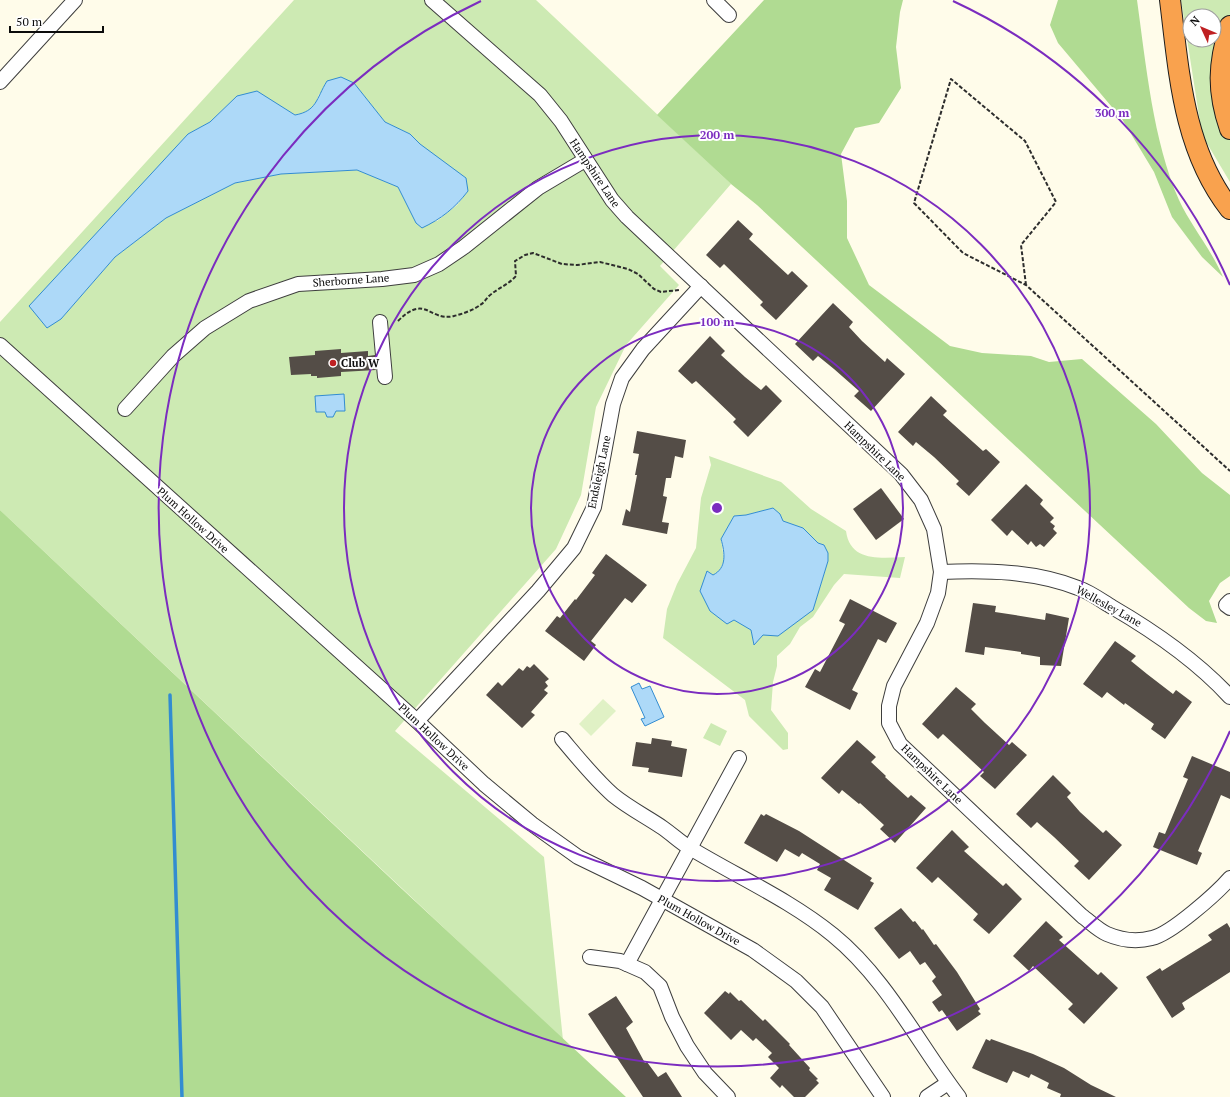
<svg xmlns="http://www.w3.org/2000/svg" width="1230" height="1097" font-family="'PT Serif',serif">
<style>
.green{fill:#cdeab3;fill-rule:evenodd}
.forest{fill:#b0db92}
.pitch{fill:#e0f1c5}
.water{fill:#add9f8;stroke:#328cd1}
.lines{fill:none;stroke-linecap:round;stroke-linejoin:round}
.stream{stroke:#328cd1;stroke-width:3.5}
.building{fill:#544d47}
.minor-casing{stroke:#3e3e3e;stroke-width:16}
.highway-casing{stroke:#1c1c1c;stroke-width:22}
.path{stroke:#2d2d2d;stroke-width:2;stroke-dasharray:4 2;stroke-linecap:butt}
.minor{stroke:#fff;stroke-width:14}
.highway{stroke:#f9a24e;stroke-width:20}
.ring{fill:none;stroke:#7b2cbf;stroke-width:2}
.poi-dot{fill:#bf2022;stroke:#fff;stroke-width:1.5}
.labels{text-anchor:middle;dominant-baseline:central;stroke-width:4;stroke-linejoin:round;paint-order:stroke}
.street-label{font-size:11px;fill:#0b0b0b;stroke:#fff}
.poi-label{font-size:11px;font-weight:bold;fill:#0b0b0b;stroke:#fff;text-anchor:start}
.centre{fill:#7b2cbf;stroke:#fff;stroke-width:2}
.ring-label{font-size:12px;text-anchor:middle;font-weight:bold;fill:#7b2cbf;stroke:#fff;stroke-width:4;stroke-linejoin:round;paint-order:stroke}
</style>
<rect width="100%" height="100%" fill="#fffcea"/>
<g class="green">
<path d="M294 0H536L731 184 660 266 679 285 626 345 596 407 581 495 556 549 395 731 544 857 563 1040 0 510V322ZM354 83 385 122 410 134 468 191 457 205 437 221 416 222 398 187 357 170 281 174 235 183 166 218 115 257 61 319 47 327 188 134 210 122 237 96 285 109 295 115C309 112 315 108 319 94Z"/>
<path d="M1181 0H1230V182L1202 135ZM1190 16H1214V40H1190Z"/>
<path d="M709 456 781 482 811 509 846 531C850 562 880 558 905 557L900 578 844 574 834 585 813 617 800 627 790 644 777 656V666L773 682 771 710 788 733V749L783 750 749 716 745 700 663 638 667 609 677 584 696 548 701 498 711 465ZM772 508 780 514 783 521 803 528 818 543 824 545 828 561 813 610 763 635 754 645 751 630 705 600 700 591 707 571 713 575 719 572 724 560 721 539 734 516 746 515Z"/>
<path d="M711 723 727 731 720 746 703 738Z"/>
</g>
<g class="forest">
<path d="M764 0H903L900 12 896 47 901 88 879 123 855 128 841 154 847 201V238L869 285 950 346 982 353 1031 356 1049 362 1082 359 1156 424 1202 473 1230 495V576L1220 583 1209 601 1217 623 1206 621 1189 608 757 205 731 184 657 115Z"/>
<path d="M1058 0H1137C1146 64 1153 141 1179 200 1191 226 1211 249 1223 277L1202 257 1172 217 1154 172 1122 119 1058 43 1050 25Z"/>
<path d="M0 510 402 889 626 1097H0Z"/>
</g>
<path class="pitch" d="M603 699 616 711 591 736 579 724Z"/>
<g class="water">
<path d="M341 77 354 83 385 122 410 134 420 144 466 178 468 191C455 208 441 219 422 228L416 223 398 187 357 170 281 174 235 183 166 218 115 257 61 319 47 328 29 306 188 134 210 122 237 96 257 91 295 115C317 111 316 99 327 81Z"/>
<path d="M344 394 345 411H336L333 417H327L325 412H316L315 396Z"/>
<path d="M773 508 780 514 783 521 803 528 818 543 824 545 828 553V561L813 610 778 636 763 635 754 645 751 630 734 620 727 624 710 611 700 591 707 571 713 575C727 568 725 553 721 539L734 516 746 515Z"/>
<path d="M639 683 642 689 650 686 664 717 645 726 641 719 645 718 631 687Z"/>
</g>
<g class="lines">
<path class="stream" d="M170 695 182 1097"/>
</g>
<g class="building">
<path d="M738 220 753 234 749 239 788 275 792 271 808 286 776 320 760 305 763 302 724 264 720 268 706 255Z"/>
<path d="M833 303 853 322 849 327 862 341 885 362 887 358 905 374 871 411 854 396 859 391 834 369 818 356 813 361 795 344Z"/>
<path d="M710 336 725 351 721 355 745 377 761 390 766 385 782 401 748 437 733 422 736 419 713 397 696 381 692 384 678 371Z"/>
<path d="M341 349V353L368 351V356L375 355 376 370 341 372V376L317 378V376H311V374L291 375 289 357 315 355V351Z"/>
<path d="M931 396 947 411 943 415 983 451 986 449 1000 462 969 496 956 484 959 481 934 457 916 442 913 446 898 432Z"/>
<path d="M637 431 686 440 683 458 675 456 671 478H666L663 496 667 497 662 522 669 523 667 534 622 525 626 509 630 512 637 475H635L639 454 633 453Z"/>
<path d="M1026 484 1043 500 1040 504 1054 518 1050 522 1055 526 1053 529 1057 533 1044 547 1040 544 1036 547 1031 541 1028 545 1012 530 1007 536 991 520Z"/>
<path d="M881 488 904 519 876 540 853 509Z"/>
<path d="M606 554 647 585 632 603 625 598 591 641 596 645 584 661 545 631 557 616 560 618 575 599 576 600 595 575 592 573Z"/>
<path d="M850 599 897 623 886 643 878 639 852 690 858 693 850 710 805 687 815 669 820 672 845 624 839 621Z"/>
<path d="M973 603 996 606 995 612 1015 615 1045 620 1046 613 1069 618 1061 666 1040 665V657L1021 654V652L985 647 984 655 965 652Z"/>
<path d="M1115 641 1136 656 1131 661 1147 674 1173 694 1176 690 1192 702 1165 739 1151 729 1154 724 1125 703 1124 705 1107 692 1102 698 1083 684Z"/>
<path d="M534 664 549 679 545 682 548 686 544 690 548 693 531 712 535 715 522 728 486 695 498 682 502 686 519 668 523 671 527 666 530 668Z"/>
<path d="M956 687 976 704 971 709 985 723 1009 745 1012 742 1027 755 995 789 980 776 984 772 943 734 938 739 922 724Z"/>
<path d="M652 738 672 741 671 746 687 749 682 777 648 772 649 768 632 766 636 742 651 744Z"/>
<path d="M857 740 876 757 871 762 886 776 885 777 908 798 911 795 926 808 895 843 880 829 884 825 860 803 859 804 842 790 839 794 821 778Z"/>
<path d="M1192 756 1230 772V799L1221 795 1198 851 1202 853 1197 865 1153 847 1159 832 1165 834 1188 779 1183 777Z"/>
<path d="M1053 775 1071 793 1067 797 1080 812 1103 833 1106 830 1122 845 1089 880 1074 866 1079 861 1054 837 1037 822 1031 828 1016 814Z"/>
<path d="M761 814 764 816 766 814 799 831 872 878 870 881 874 883 858 910 824 890 831 878 817 870 820 864 802 853 799 857 785 849 777 862 744 843Z"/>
<path d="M952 830 969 847 964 851 1003 886 1006 883 1022 899 989 934 973 920 978 914 938 877 932 883 916 868Z"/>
<path d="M901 908 913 922 915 921 922 930 923 929 934 945 936 944 957 972 980 1009 978 1011 981 1014 957 1031 942 1010 939 1012 932 1002 942 995 932 981 936 977 925 962 920 965 910 951 899 959 874 928Z"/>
<path d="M1046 921 1063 937 1059 940 1098 975 1101 972 1118 988 1084 1024 1068 1009 1073 1004 1033 966 1029 971 1013 956Z"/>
<path d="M1227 923 1230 928V972L1182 1003 1185 1009 1172 1018 1146 977 1160 968 1162 971 1212 940 1208 935Z"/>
<path d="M725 991 729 994 730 992 739 1001 741 1000 763 1021 765 1019 790 1044 789 1045 810 1068 809 1070 818 1079 816 1080 819 1083 805 1097H794L782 1085 780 1088 770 1078 779 1068 768 1057 772 1053 756 1038 753 1041 741 1030 731 1040 704 1013Z"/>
<path d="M616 996 633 1022 626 1028 645 1063 647 1062 658 1077 666 1072 682 1097H643L588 1014Z"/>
<path d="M986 1039 990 1041 991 1039 1033 1054 1064 1068 1091 1085 1116 1097H1060L1061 1094 1047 1088 1049 1083 1031 1074 1029 1078 1013 1071 1007 1083 983 1073 972 1068Z"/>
</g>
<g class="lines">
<defs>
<g id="minor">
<path d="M432 0 540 95 561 121 612 200 627 217 901 474 921 500 934 529 941 572 938 593 927 623 894 686 889 706V723L900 744 1082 916C1089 921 1098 930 1107 934 1121 940 1137 942 1152 938 1171 934 1217 893 1230 878"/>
<path d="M714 0 729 15"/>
<path d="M0 82 75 0"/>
<path d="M380 322 385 377"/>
<path d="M0 345 417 721 484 784 532 824 578 857 642 888 753 950 796 981 822 1007 883 1097"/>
<path d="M125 409 173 356 205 328 249 301 298 284 382 279 414 275 439 264 464 247 538 188 585 160"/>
<path d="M941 572C987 570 1035 571 1078 588 1090 592 1102 601 1112 607 1155 632 1196 660 1230 697"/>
<path d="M1230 601 1226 605 1230 608"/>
<path d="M417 721 538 591 574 548 594 507 613 404 622 378 643 349 701 286"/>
<path d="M562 739C578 758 594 778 613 795 629 808 647 817 663 828 673 835 681 843 690 848 738 877 790 900 833 935 886 978 918 1043 959 1097"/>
<path d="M590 957 620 961 645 972 660 986 672 1017 687 1046 705 1073 728 1097"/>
<path d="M627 964 739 758"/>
<path d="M927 1097 948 1083"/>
</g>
<g id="highway">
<path d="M1170 0C1179 72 1183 149 1230 209"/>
<path d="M1230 26C1218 64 1217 91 1230 129"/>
</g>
</defs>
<use href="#minor" class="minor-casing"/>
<use href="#highway" class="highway-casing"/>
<g class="path">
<path d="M1026 285 1021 245 1056 202 1025 141 951 79 914 203 963 253 1026 285 1230 471"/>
<path d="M398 321C426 293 429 322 454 316 462 314 474 310 480 305 484 303 486 299 489 296 498 288 508 285 516 276L515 261 525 255 533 253 562 264 577 265 600 262 628 269 638 274 654 289 661 292 679 290"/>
</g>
<use href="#minor" class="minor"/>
<use href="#highway" class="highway"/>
</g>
<g class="ring">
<circle cx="717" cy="508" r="186"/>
<circle cx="717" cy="508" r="373"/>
<path d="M1230 731A559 559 0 1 1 481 1M953 1A559 559 0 0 1 1230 285"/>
</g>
<circle class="poi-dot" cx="333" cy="363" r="4"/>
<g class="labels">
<g class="street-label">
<text transform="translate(595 173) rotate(56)">Hampshire Lane</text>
<text transform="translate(351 280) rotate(-4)">Sherborne Lane</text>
<text transform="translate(875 451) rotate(44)">Hampshire Lane</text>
<text transform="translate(599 472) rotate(-78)">Endsleigh Lane</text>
<text transform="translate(193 520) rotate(42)">Plum Hollow Drive</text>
<text transform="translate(1109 606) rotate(29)">Wellesley Lane</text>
<text transform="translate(434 737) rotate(43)">Plum Hollow Drive</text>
<text transform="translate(932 774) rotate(44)">Hampshire Lane</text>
<text transform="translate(699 920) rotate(29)">Plum Hollow Drive</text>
</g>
<g class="poi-label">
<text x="341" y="363">Club W</text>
</g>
</g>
<circle cx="717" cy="508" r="6" class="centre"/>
<g class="ring-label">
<text x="1112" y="117">300 m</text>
<text x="717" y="139">200 m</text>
<text x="717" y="326">100 m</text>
</g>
<g transform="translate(1202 28) rotate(314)"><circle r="19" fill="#ffffff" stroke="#9d9d9d"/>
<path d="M0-3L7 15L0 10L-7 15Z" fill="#bf2022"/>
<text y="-6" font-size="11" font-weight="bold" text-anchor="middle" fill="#0b0b0b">N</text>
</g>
<path d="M10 26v6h93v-6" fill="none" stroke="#0b0b0b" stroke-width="2"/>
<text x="16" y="26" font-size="12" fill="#0b0b0b" stroke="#ffffff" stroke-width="3" paint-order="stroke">50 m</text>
</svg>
